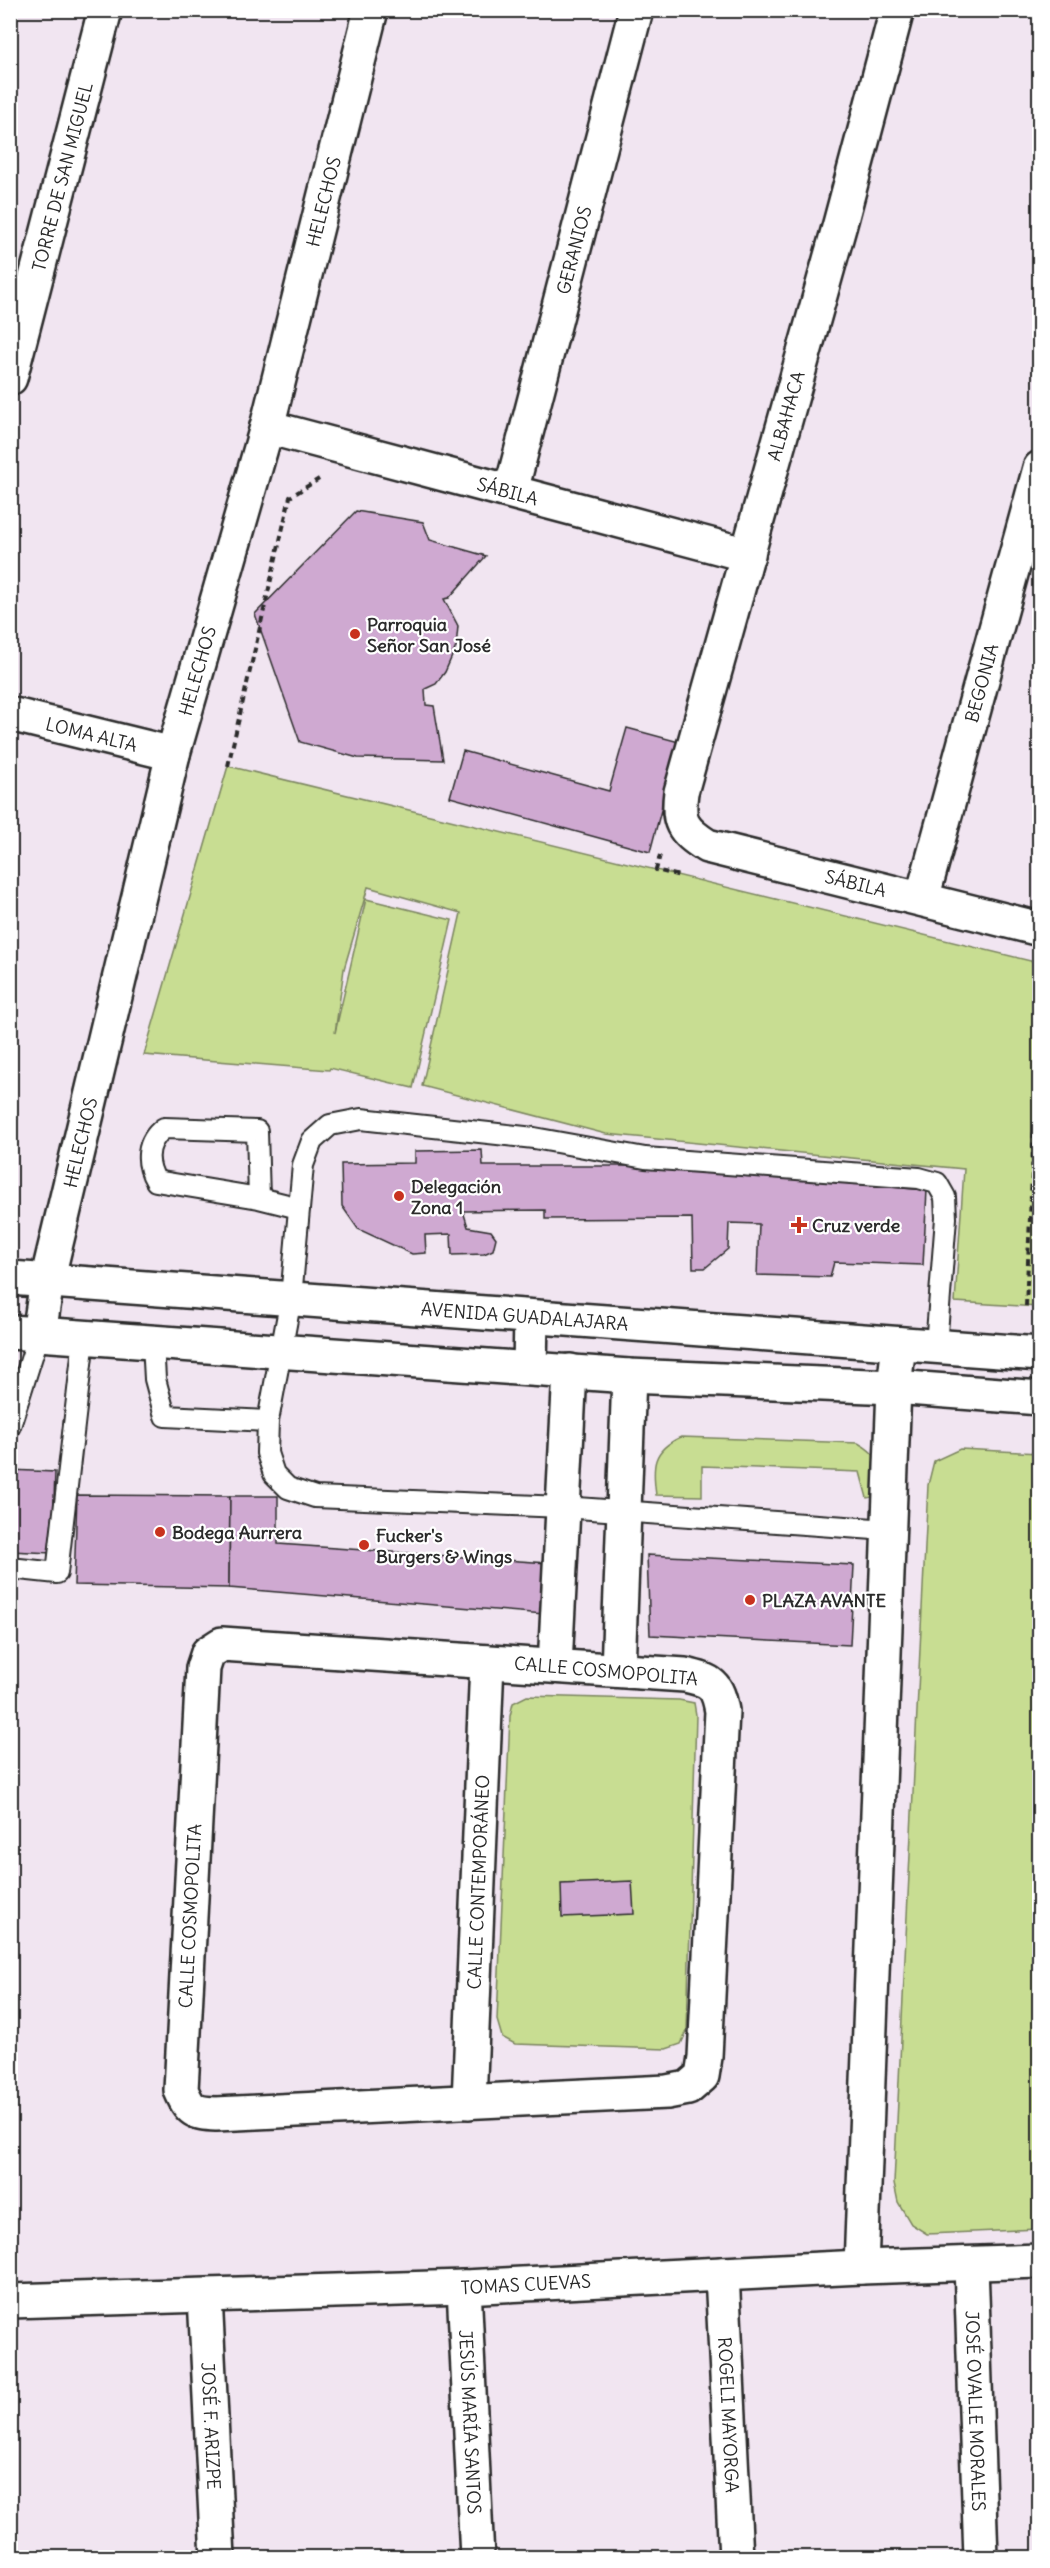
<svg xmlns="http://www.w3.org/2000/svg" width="1050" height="2568" font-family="Delius,sans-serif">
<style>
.green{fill:#c8dd92;stroke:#7a845e;stroke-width:1.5}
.building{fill:#cfa9d1;stroke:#2b2b2b;stroke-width:1.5}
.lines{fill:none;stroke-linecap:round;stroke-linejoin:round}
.service-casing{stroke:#2b2b2b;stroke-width:24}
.minor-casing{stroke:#2b2b2b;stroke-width:38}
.tertiary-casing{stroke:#2b2b2b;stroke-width:38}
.secondary-casing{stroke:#2b2b2b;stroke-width:38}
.path{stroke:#2b2b2b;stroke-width:4;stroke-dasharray:6 4.5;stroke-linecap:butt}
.service{stroke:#fff;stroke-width:20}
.minor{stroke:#fff;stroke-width:33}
.tertiary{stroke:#fff;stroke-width:33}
.secondary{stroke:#fff;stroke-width:33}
.poi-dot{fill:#c8321e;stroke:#fff;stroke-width:2}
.labels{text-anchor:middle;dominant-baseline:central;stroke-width:4.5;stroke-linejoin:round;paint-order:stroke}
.street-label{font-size:18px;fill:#2b2b2b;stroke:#fff}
.poi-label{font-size:18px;font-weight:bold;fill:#2b2b2b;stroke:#fff;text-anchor:start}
</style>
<rect width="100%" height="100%" fill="#f1e5f1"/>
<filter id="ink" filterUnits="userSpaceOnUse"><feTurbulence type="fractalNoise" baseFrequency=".0167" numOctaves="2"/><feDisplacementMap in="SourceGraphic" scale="12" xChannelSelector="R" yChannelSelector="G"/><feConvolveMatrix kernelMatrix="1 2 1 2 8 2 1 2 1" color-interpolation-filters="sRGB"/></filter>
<g filter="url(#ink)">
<g class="green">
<path d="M228 766 1039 963V1307L955 1302 964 1169 606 1134 422 1086 461 913 368 887 344 969 335 1033 366 899 452 920 413 1088 330 1068 329 1070 144 1055Z"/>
<path d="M681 1437 858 1443C884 1457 879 1469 883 1495L867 1498 860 1472 702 1466V1496L656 1495C652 1466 652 1450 681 1437Z"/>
<path d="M960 1449 1039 1453 1040 2229 927 2234 911 2224 898 2202 894 2183 928 1485 934 1461Z"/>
<path d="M527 1696 679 1700 694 1703 696 1715 687 2031 681 2044 666 2049 515 2044 502 2037 497 2020 510 1716 513 1703Z"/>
</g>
<g class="building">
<path d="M356 511 423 522 430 540 486 556 449 598 444 599 458 626 456 647 445 672 436 684 425 689 426 705 434 706 443 760 358 758 300 742 255 614Z"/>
<path d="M627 728 679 742 650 852 450 797 463 751 609 791Z"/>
<path d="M482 1150 483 1166H639L927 1190 923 1265 834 1262 830 1277 757 1275 759 1224 729 1223 728 1249 705 1268H693L692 1218 545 1219V1210L463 1211 468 1227 491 1231 496 1238 493 1250 484 1254 452 1255 451 1234 425 1235 426 1253 412 1254 358 1229 342 1206 341 1164 415 1163V1151Z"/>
<path d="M10 1470 55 1472 52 1553 10 1551Z"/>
<path d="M77 1495 230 1496 229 1588 74 1585Z"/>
<path d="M230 1496H278V1544L548 1563 544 1614 229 1588Z"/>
<path d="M647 1555 854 1565 850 1645 650 1635Z"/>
<path d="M632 1881 634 1914 562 1917 561 1884Z"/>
</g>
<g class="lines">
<defs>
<g id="service">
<path d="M259 1198 257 1131 164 1128C146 1142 145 1162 156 1181L259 1198 299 1208"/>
<path d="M153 1343 155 1379 165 1416 268 1421"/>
<path d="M10 1426 39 1334"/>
<path d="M888 1530 563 1507 315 1497 288 1488 274 1474 267 1453 268 1421 291 1298 303 1165 312 1141 330 1125 361 1119 534 1138 645 1158 919 1178 937 1183 945 1197 946 1218 936 1346"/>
<path d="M10 1568 57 1573 84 1338"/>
</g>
<g id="minor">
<path id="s1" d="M897 10 840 224 681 792C677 822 682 830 707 846L1040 929"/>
<path id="s2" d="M10 378 105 10"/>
<path id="s3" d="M267 427 748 555"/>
<path id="s4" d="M511 491 636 10"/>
<path id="s5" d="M10 714 173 754"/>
<path id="s6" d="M922 899 1040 468"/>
<path id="s7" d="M39 1334 47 1281 173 754 267 427 371 10"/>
<path d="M222 1644 685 1675C712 1681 717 1684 722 1711L705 2057 702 2076 688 2088 667 2092 216 2114C194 2113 190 2111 181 2090L203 1668 208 1653Z"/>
<path d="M555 1666 570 1371"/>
<path d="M618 1670 629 1376"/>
<path id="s8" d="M469 2102 487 1662"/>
<path id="s9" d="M971 2265 981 2558"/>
<path d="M861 2267 894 1387 899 1344"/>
<path id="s10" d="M722 2274 736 2558"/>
<path id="s11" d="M464 2287 477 2558"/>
<path id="s12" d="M205 2296 218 2558"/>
<path id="s13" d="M10 2301 464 2287 861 2267 1040 2261"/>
</g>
<path id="tertiary" d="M530 1368 531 1317"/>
<g id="secondary">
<path id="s14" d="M10 1278 1040 1354"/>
<path d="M10 1332 629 1376 894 1387 1040 1398"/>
</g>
</defs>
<use href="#service" class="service-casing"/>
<use href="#minor" class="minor-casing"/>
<use href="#tertiary" class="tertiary-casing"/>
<use href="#secondary" class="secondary-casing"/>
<g class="path">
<path d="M228 766 290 497 319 479"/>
<path d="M660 855 656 870 680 876"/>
<path d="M1026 1306 1034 1129"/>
</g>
<use href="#service" class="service"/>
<use href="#minor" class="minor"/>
<use href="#tertiary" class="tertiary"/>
<use href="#secondary" class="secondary"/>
</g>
</g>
<g class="poi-dot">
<circle cx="355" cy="634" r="6"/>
<circle cx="399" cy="1196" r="6"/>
<path d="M796 1216h6v6h6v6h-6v6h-6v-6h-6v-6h6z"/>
<circle cx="160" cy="1532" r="6"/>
<circle cx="364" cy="1545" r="6"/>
<circle cx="750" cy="1600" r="6"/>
</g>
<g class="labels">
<g class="street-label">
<text stroke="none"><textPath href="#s2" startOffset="208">TORRE DE SAN MIGUEL</textPath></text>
<text stroke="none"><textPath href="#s7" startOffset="1168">HELECHOS</textPath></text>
<text stroke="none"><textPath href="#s4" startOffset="249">GERANIOS</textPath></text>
<text transform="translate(786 416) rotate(-74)">ALBAHACA</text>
<text stroke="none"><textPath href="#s3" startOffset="249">SÁBILA</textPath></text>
<text stroke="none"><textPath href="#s7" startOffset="682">HELECHOS</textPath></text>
<text stroke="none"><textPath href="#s6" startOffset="224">BEGONIA</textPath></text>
<text stroke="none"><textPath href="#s5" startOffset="84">LOMA ALTA</textPath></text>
<text stroke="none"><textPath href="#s1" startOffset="1030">SÁBILA</textPath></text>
<text stroke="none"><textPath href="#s7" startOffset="196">HELECHOS</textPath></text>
<text stroke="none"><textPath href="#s14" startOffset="516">AVENIDA GUADALAJARA</textPath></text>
<text transform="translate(606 1671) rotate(5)">CALLE COSMOPOLITA</text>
<text stroke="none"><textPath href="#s8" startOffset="220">CALLE CONTEMPORÁNEO</textPath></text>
<text transform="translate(190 1916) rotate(-87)">CALLE COSMOPOLITA</text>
<text stroke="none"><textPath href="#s13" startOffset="516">TOMAS CUEVAS</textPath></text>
<text stroke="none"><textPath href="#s9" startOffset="146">JOSÉ OVALLE MORALES</textPath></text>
<text stroke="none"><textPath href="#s10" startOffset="141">ROGELI MAYORGA</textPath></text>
<text stroke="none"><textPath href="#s11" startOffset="135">JESÚS MARÍA SANTOS</textPath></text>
<text stroke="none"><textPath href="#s12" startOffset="130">JOSÉ F. ARIZPE</textPath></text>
</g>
<g class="poi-label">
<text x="367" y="624">Parroquia<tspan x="367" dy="21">Señor San José</tspan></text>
<text x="411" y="1186">Delegación<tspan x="411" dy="21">Zona 1</tspan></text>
<text x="812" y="1225">Cruz verde</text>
<text x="172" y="1532">Bodega Aurrera</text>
<text x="376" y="1535">Fucker's<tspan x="376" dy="21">Burgers &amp; Wings</tspan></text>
<text x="762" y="1600">PLAZA AVANTE</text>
</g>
</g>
<rect width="1050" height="2568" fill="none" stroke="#fff" stroke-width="36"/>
<rect x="18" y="18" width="1014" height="2532" fill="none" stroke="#2b2b2b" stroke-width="2" filter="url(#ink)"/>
</svg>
